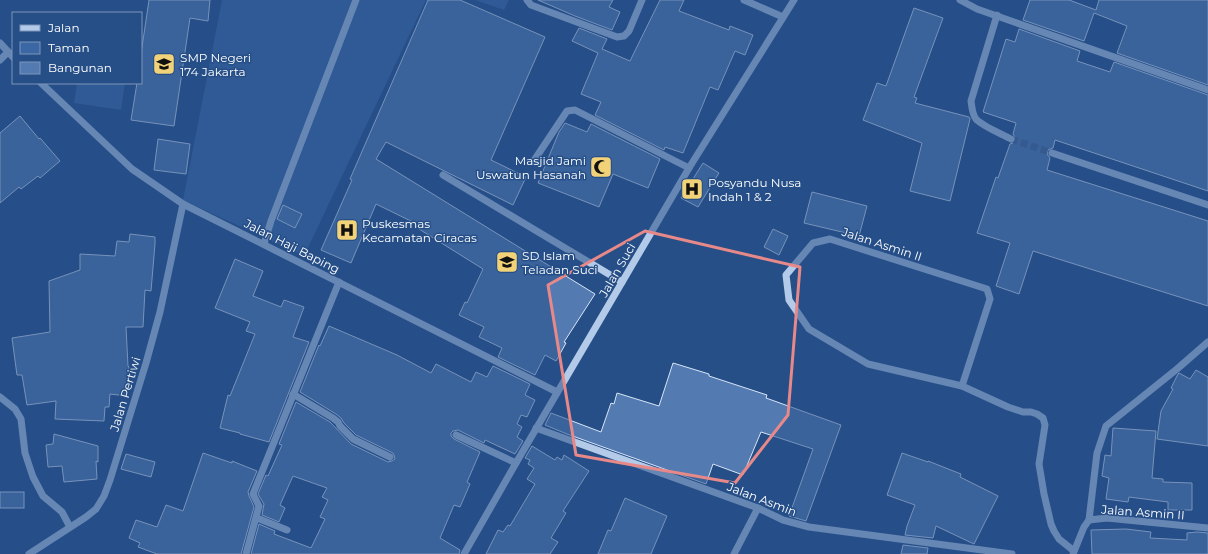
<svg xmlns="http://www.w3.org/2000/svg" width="1208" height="554" viewBox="0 0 1208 554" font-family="Montserrat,sans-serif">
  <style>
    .green { fill: #3b68a5 }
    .building { fill: #537bb2; stroke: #d7e5f7 }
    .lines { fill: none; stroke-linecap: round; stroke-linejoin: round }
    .minor-tunnel { stroke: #47699a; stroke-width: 7; stroke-dasharray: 7 3.5; stroke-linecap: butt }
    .minor { stroke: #b3cae9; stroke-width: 7 }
    .marked { fill: none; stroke: #e88989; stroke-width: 3; stroke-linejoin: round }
    .labels { text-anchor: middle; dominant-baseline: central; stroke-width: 3; stroke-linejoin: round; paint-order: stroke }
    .poi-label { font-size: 12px; fill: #fff; stroke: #264f88; text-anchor: start }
    .street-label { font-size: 12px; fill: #fff; stroke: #264f88 }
  </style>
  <rect width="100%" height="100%" fill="#264f88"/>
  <g class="green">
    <polygon points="222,0 426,0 304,256 183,200"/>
    <polygon points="475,0 509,0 504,10"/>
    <polygon points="77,83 125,83 121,110 74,103"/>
  </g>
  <g class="building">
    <polygon points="149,0 210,0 208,21 190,18 174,126 131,120 137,83 141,83 141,54"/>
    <polygon points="428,0 460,0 545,37 491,160 526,177 513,205 386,142 376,159 595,294 564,342 566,343 556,361 545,355 535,375 498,357 502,348 479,337 484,327 459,315 465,302 467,303 483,269 419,229 421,226 376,204 351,263 321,250 352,180 350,179"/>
    <polygon points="538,0 613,0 609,7 620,12 612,30 575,16"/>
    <polygon points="660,0 684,0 679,11 729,30 730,26 753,35 745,55 735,51 718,90 710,87 683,153 665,147 664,150 595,115 601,102 581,94 598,53 572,41 579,28 607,39 602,49 630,61"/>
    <polygon points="1030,0 1069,0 1096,10 1099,0 1208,0 1208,85 1117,53 1127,26 1094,13 1084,41 1023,20"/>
    <polygon points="914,8 943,18 914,97 917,98 915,103 969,117 970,119 950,201 910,191 922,143 863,120 877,83 886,86"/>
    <polygon points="1019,29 1080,51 1077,61 1110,72 1114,62 1208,95 1208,191 1055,140 1053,148 1048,150 1047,154 1050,158 1047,170 1208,221 1208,306 1033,251 1019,294 996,286 1010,243 977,233 996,177 998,178 1010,144 1013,143 1016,141 1015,137 1013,134 1016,123 983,112 1006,39 1015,42"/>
    <polygon points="20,116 39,139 40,138 60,161 40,178 38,176 21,189 19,187 0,203 0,133"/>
    <polygon points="565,123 587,132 591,124 660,159 648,188 613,174 599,207 538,183 559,132"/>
    <polygon points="158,139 190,144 186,174 154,170"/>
    <polygon points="703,163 719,173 698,207 681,198"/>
    <polygon points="812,192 867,206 859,236 804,223"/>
    <polygon points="283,205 302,214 295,228 277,219"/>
    <polygon points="773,229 788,236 779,255 764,247"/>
    <polygon points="130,234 155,237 155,244 151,291 145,290 143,327 126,327 128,366 129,367 127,396 110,394 109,407 105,407 104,421 55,419 56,401 27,405 22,375 17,375 12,338 50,332 49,281 80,270 80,254 115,256 117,241 129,242"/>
    <polygon points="235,259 263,271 253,296 281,307 284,300 304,307 293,337 309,342 269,442 240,434 240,433 220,428 228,395 230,396 255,334 246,331 250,322 215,308"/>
    <polygon points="329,326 397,355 431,373 436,364 471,382 476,372 487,377 493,366 530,384 525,395 535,400 527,417 521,415 517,424 522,427 517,437 523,441 515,454 485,440 484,443 458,430 453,431 451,433 451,436 454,439 480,452 467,482 470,484 460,507 454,505 440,538 460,550 459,554 251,554 259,524 275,531 274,534 311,548 325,519 320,517 328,500 322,497 327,488 293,476 280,505 285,508 279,522 262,515 264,504 258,494 266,475 268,476 282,445 279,444 296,402 330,422 351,444 388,462 392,461 395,459 394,455 393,453 356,435 344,423 341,418 336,414 300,392 319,345 320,346"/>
    <polygon points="673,363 709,374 709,376 767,395 766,398 841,425 806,521 789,516 813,449 761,432 743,475 713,464 706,484 567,434 545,425 551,413 601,432 611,403 614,404 617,393 659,406"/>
    <polygon points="1196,370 1208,377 1208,446 1157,439 1161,411 1173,389 1171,388 1178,374 1179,373 1190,379"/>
    <polygon points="1113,428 1156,431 1152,478 1163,479 1163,482 1192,483 1192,510 1168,510 1168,502 1129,497 1128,502 1106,499 1109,478 1102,476 1105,455 1111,456"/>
    <polygon points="54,434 98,446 98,462 96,461 97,479 64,482 62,466 48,467 46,445 53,444"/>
    <polygon points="532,446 555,460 557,457 562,460 564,455 589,471 563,511 566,513 551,538 558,542 550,554 486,554 498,530 503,532 508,525 510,526 535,484 527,479 534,468 528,464 530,460 525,458"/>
    <polygon points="203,453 232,463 232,461 257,471 248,492 249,496 254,507 241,554 157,554 138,547 140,543 129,538 136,520 157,527 166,505 183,511"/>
    <polygon points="902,453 928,462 928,461 961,474 960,477 998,496 974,544 936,526 933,538 905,535 907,526 915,505 887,495"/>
    <polygon points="126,454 155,462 151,477 121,469"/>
    <rect x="0" y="492" width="24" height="16"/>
    <polygon points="625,498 667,516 651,554 598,554 608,530 611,531"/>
    <polygon points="1126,529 1151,532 1150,538 1187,540 1187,533 1197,532 1208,533 1208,554 1092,554 1091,530"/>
    <polygon points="903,545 928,548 927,554 901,554"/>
  </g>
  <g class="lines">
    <polyline class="minor-tunnel" points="1011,139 1052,153"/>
    <g class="minor">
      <polyline points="527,0 531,5 617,37 624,36 629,31 642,0"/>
      <polyline points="744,0 783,17"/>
      <polyline points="960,0 977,9 1208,90"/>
      <path d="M997,15L971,101C972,107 972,114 976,119C982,126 1002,134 1011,139"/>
      <polyline points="0,43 13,57"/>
      <polyline points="0,60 8,52"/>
      <polyline points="41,83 132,169 183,204 557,392"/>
      <polyline points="1052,153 1208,205"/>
      <polyline points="533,162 567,111 575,110 689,168"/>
      <polyline points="443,175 622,282"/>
      <polyline points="264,244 271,221 356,0"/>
      <polyline points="962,386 990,299 987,289 830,239 813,243 786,275 789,300 809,329 868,364 962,386 1008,407 1023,412 1031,412 1037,414 1043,418 1045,425 1039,464 1044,494 1051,524 1054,531 1059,539 1074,551"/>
      <polyline points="293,394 333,418 338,422 340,426 353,439 390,457"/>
      <polyline points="0,397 15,409 21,419 25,453 33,477 43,496 62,512 70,527"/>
      <polyline points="536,428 758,508 783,520 809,527 1012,554"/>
      <polyline points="456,435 516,463"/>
      <polyline points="257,518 287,530"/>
      <polyline points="1089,520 1097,453 1106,426 1177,369 1208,342"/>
      <polyline points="29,554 86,517 96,509 104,496 110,480 146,363 160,312 183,204"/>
      <polyline points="246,554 259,506 253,494 339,282"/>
      <polyline points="464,554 516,463 689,168 794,0"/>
      <polyline points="734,554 758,508"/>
      <polyline points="1073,554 1084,527 1089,520 1107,518 1208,528"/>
    </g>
  </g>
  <path d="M0 0H1208V554H0ZM645,231L800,267L788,415L735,483L576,455L548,285Z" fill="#264f88" fill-opacity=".55" fill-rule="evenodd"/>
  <path class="marked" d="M645,231L800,267L788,415L735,483L576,455L548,285Z"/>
  <defs>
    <g id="school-square" transform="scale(1.15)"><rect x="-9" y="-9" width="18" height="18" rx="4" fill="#f2d278" stroke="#264f88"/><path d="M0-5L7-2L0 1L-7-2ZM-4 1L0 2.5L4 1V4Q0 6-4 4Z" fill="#111"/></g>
    <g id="mosque-square" transform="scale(1.15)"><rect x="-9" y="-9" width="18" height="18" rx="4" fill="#f2d278" stroke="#264f88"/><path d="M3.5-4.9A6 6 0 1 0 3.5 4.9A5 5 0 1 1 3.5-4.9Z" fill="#111"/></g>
    <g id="hospital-square" transform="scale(1.15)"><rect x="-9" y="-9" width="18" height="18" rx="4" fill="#f2d278" stroke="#264f88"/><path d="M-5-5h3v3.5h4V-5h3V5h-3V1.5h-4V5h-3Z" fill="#111"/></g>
  </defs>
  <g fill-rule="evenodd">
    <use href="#school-square" x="164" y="64"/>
    <use href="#mosque-square" x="601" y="167"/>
    <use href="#hospital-square" x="692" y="189"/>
    <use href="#hospital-square" x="347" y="230"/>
    <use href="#school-square" x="507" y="262"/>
  </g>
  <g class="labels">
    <g class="poi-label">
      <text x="180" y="57">SMP Negeri<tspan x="180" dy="14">174 Jakarta</tspan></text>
      <text x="586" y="160" text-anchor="end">Masjid Jami<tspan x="586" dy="14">Uswatun Hasanah</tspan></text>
      <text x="708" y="182">Posyandu Nusa<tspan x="708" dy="14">Indah 1 &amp; 2</tspan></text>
      <text x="362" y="223">Puskesmas<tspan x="362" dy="14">Kecamatan Ciracas</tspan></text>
      <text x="522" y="255">SD Islam<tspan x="522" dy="14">Teladan Suci</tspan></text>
    </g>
    <g class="street-label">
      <text transform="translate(882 244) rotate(18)">Jalan Asmin II</text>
      <text transform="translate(292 246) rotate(27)">Jalan Haji Baping</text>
      <text transform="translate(617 270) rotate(-60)">Jalan Suci</text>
      <text transform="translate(125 394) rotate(-73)">Jalan Pertiwi</text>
      <text transform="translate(762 499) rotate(21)">Jalan Asmin</text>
      <text transform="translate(1143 512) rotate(4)">Jalan Asmin II</text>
    </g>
  </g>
  <rect x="12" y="12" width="130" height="72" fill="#264f88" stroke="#7d95b8"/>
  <rect x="20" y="25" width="20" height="6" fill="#b3cae9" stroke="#7d95b8"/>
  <text x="48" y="32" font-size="12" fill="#ffffff">Jalan</text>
  <rect x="20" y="42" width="20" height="12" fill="#3b68a5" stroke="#7d95b8"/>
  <text x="48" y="52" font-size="12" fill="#ffffff">Taman</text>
  <rect x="20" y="62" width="20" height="12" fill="#537bb2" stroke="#7d95b8"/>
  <text x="48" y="72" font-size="12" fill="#ffffff">Bangunan</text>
</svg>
